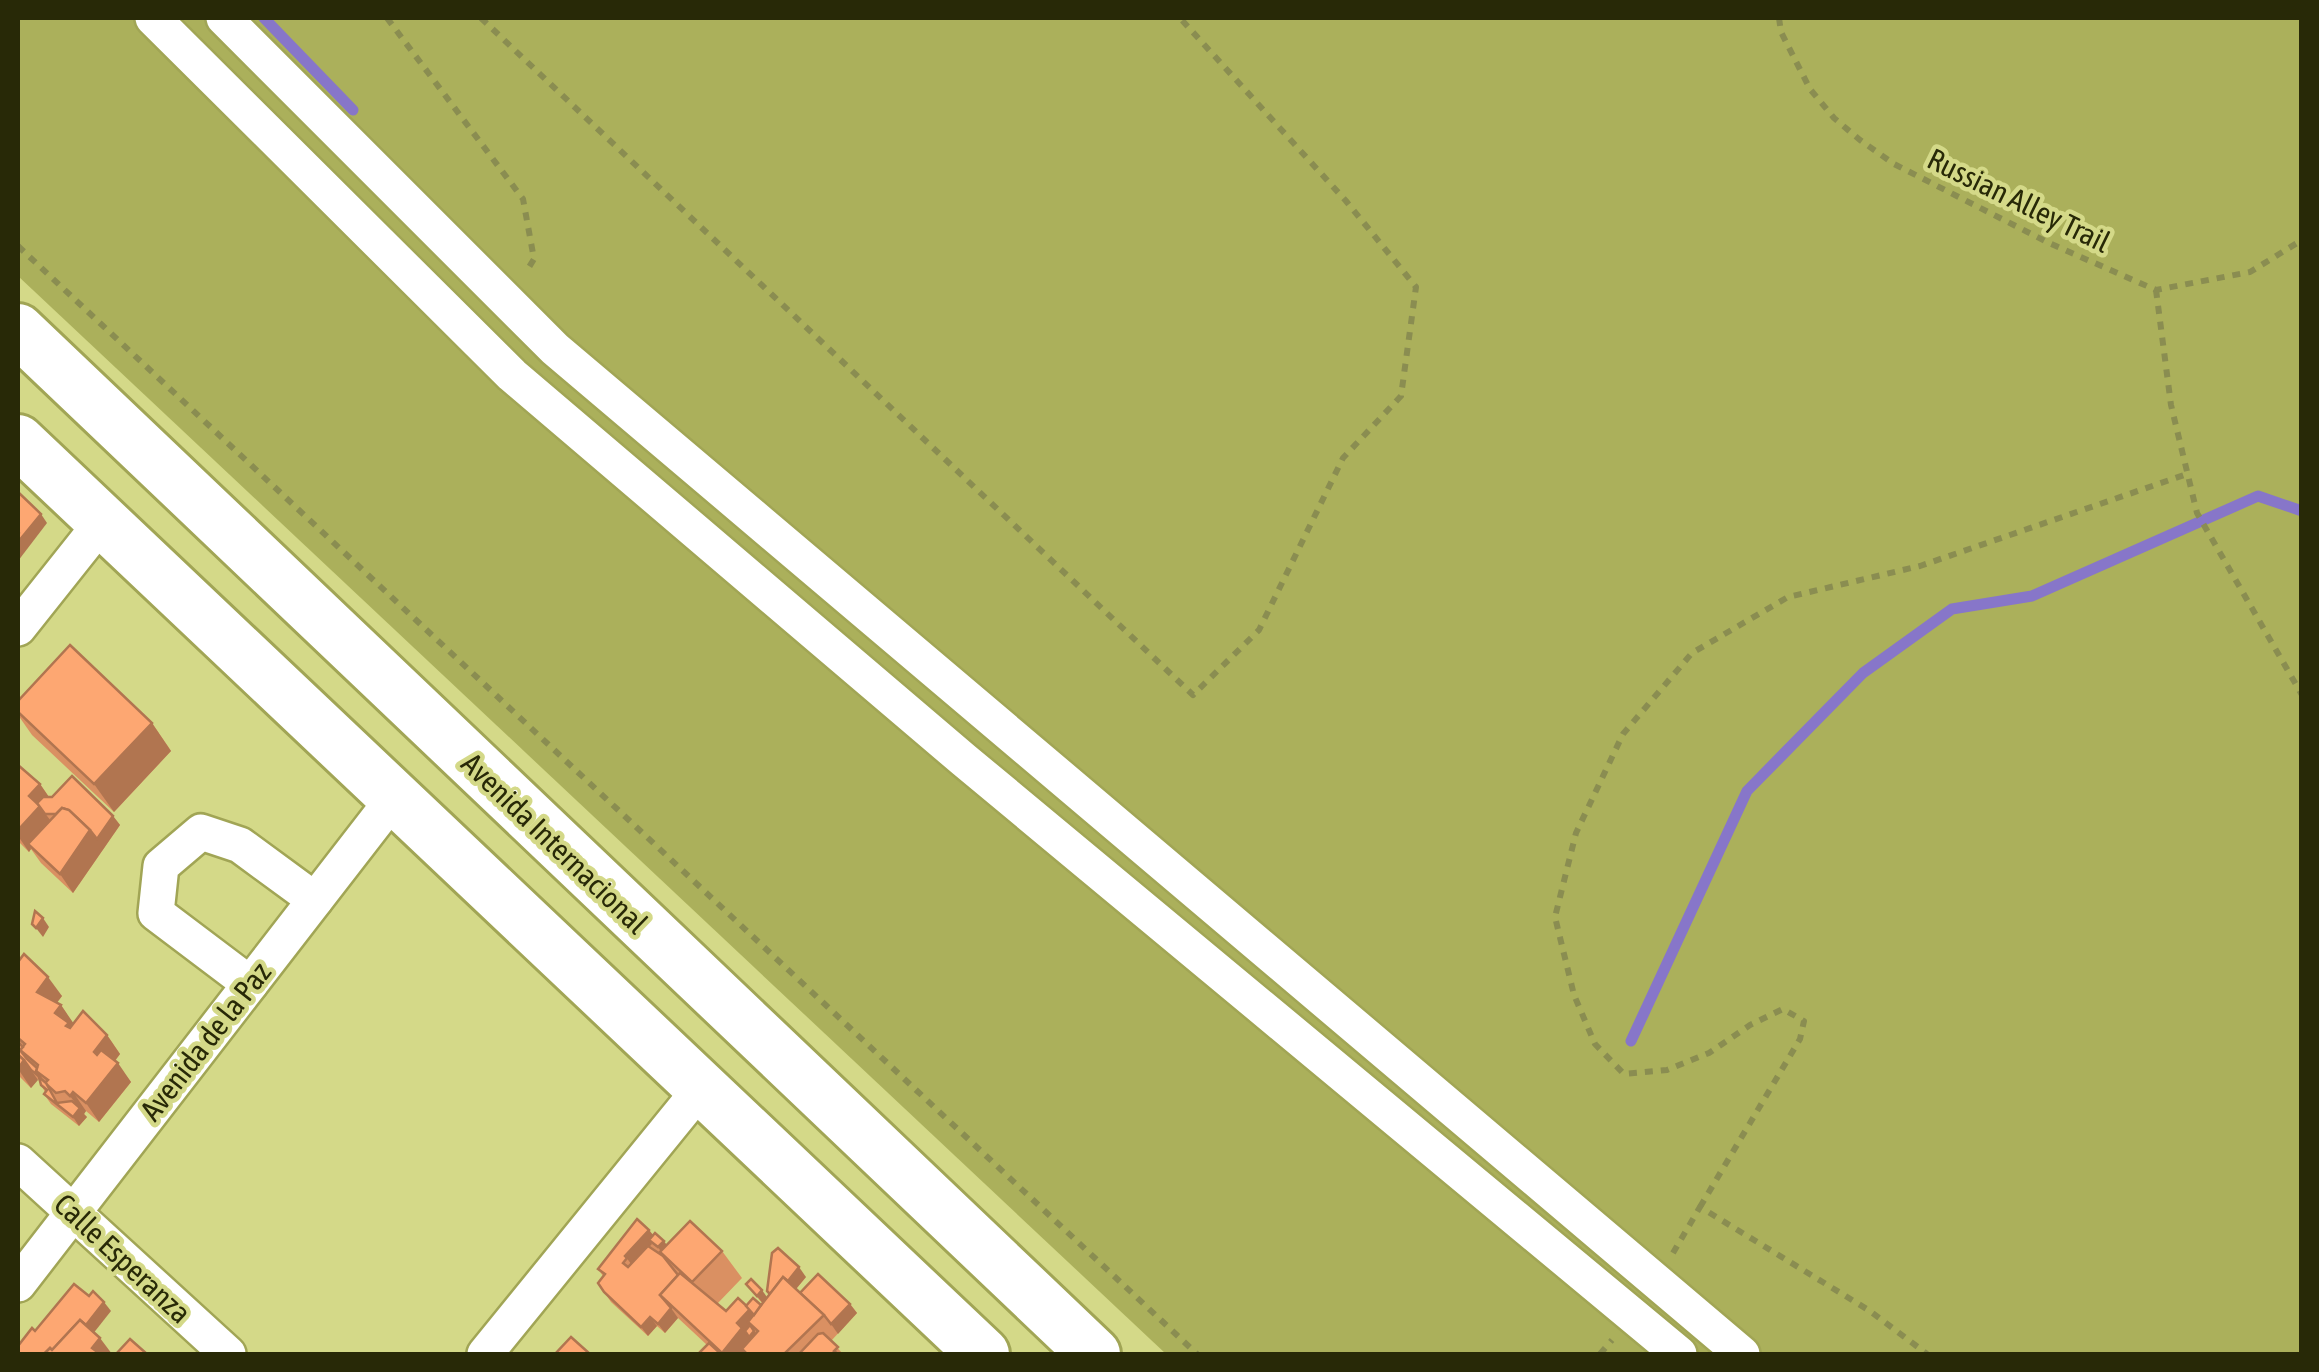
<svg xmlns="http://www.w3.org/2000/svg" width="2319" height="1372" viewBox="0 0 2319 1372" font-family="'Asap Condensed',sans-serif">
  <style>
    .green { fill: #abb05b }
    .lines { fill: none; stroke-linecap: round; stroke-linejoin: round }
    .stream { stroke: #8776c9; stroke-width: 11 }
    .minor-casing { stroke: #a1a555; stroke-width: 40 }
    .highway-casing { stroke: #a1a555; stroke-width: 58 }
    .path { stroke: #8a8d51; stroke-width: 6; stroke-dasharray: 8 8; stroke-linecap: butt }
    .minor { stroke: #fff; stroke-width: 35 }
    .highway { stroke: #fff; stroke-width: 52 }
    .wall { fill: #da9062 }
    .shaded-wall { fill: #b17550 }
    .building { fill: #fda772; stroke: #b17550; stroke-width: 2.5 }
    .labels { text-anchor: middle; dominant-baseline: central; stroke-width: 9; stroke-linejoin: round; paint-order: stroke }
    .street-label { font-size: 30px; fill: #282907; stroke: #d4d988 }
  </style>
  <rect width="100%" height="100%" fill="#d4d988"/>
  <polygon class="green" points="18,18 2301,18 2301,1354 1166,1354 18,276"/>
  <g class="lines">
    <g class="stream">
      <polyline points="264,18 353,110"/>
      <polyline points="1631,1041 1747,791 1863,673 1952,609 2032,596 2258,496 2302,511"/>
    </g>
    <g class="minor-casing">
      <g id="minor">
        <polyline points="153,18 512,375 964,760 1679,1354"/>
        <polyline points="224,18 555,349 1742,1354"/>
        <polyline points="18,628 103,521"/>
        <polyline points="250,984 156,913 161,866 201,832 240,845 315,900"/>
        <polyline points="18,1162 228,1354"/>
        <polyline points="18,1284 394,798"/>
        <polyline points="485,1354 702,1087"/>
      </g>
    </g>
    <g class="highway-casing">
      <g id="highway">
        <polyline points="18,330 1094,1354"/>
        <polyline points="18,441 983,1354"/>
      </g>
    </g>
    <g class="path">
      <polyline points="387,18 523,199 534,259 526,272"/>
      <polyline points="481,18 1193,695 1259,630 1343,458 1401,396 1416,287 1346,201 1180,18"/>
      <polyline points="1779,18 1781,32 1810,89 1834,118 1860,140 1894,164 2049,243 2156,290 2250,272 2302,240"/>
      <polyline points="18,246 1197,1354"/>
      <polyline points="2156,290 2171,405 2197,513 2302,695"/>
      <polyline points="1700,1207 1800,1039 1804,1021 1783,1009 1750,1025 1709,1053 1667,1070 1624,1074 1595,1044 1574,995 1555,917 1576,833 1623,734 1692,653 1788,597 1920,566 2187,474"/>
      <polyline points="1673,1253 1700,1207 1870,1311 1927,1354"/>
      <polyline points="1600,1354 1612,1340"/>
    </g>
    <use href="#minor" class="minor"/>
    <use href="#highway" class="highway"/>
  </g>
  <g class="wall">
    <polygon points="18,701 152,723 171,751 114,812 32,735 18,715"/>
    <polygon points="18,765 40,784 49,797 113,816 120,825 73,893 41,863 31,849 29,852 18,841"/>
    <polygon points="18,962 62,996 56,1003 61,1005 73,1024 107,1035 120,1054 115,1061 131,1082 99,1122 86,1111 84,1114 87,1117 79,1126 51,1104 44,1094 45,1092 39,1081 38,1079 31,1088 18,1075"/>
    <polygon points="649,1230 653,1235 667,1245 722,1251 742,1278 717,1304 726,1311 746,1306 761,1305 762,1303 746,1284 767,1297 806,1277 796,1289 800,1293 850,1304 857,1313 831,1341 843,1354 698,1354 707,1345 678,1318 665,1333 657,1326 648,1336 611,1302 598,1283 603,1276 598,1269"/>
  </g>
  <g class="shaded-wall">
    <polygon points="41,514 47,523 18,561 18,530"/>
    <polygon points="152,723 171,751 114,812 94,784"/>
    <polygon points="40,784 53,803 44,812 54,825 28,844 31,849 29,852 18,836 18,830 29,796"/>
    <polygon points="113,816 120,825 73,893 60,874 90,830"/>
    <polygon points="43,918 49,927 43,937 36,928"/>
    <polygon points="48,977 62,996 51,1011 37,992"/>
    <polygon points="61,1005 74,1024 82,1042 55,1013"/>
    <polygon points="107,1035 120,1054 107,1071 94,1052"/>
    <polygon points="24,1060 38,1080 31,1088 18,1069"/>
    <polygon points="118,1063 131,1082 99,1122 86,1103"/>
    <polygon points="73,1092 86,1111 84,1114 87,1117 79,1126 73,1117 79,1108 70,1096"/>
    <polygon points="649,1230 656,1239 649,1240 652,1244 632,1265 625,1256"/>
    <polygon points="664,1241 677,1260 663,1255 658,1247"/>
    <polygon points="799,1267 806,1277 781,1307 775,1298"/>
    <polygon points="762,1290 769,1300 764,1305 757,1296"/>
    <polygon points="104,1302 111,1311 77,1354 63,1354"/>
    <polygon points="850,1304 857,1313 838,1334 831,1324"/>
    <polygon points="671,1308 678,1318 665,1333 658,1324"/>
    <polygon points="750,1309 760,1324 758,1331 748,1322 761,1341 742,1349 745,1354 723,1354 722,1353 737,1323"/>
    <polygon points="650,1317 657,1326 648,1336 641,1327"/>
    <polygon points="100,1338 112,1354 97,1354 92,1348"/>
  </g>
  <g class="building">
    <polygon points="18,492 41,514 18,542 18,535 19,533 18,530"/>
    <polygon points="70,645 152,723 94,784 18,712 18,701"/>
    <polygon points="18,765 40,784 29,796 40,806 18,830"/>
    <polygon points="72,776 113,816 97,839 90,830 69,810 62,808 56,814 45,814 37,803 43,797 52,797"/>
    <polygon points="62,808 69,810 90,830 60,874 28,844"/>
    <polygon points="35,911 43,918 36,928 32,924"/>
    <polygon points="24,954 48,977 37,992 61,1005 55,1013 69,1023 66,1026 70,1028 83,1011 107,1035 94,1052 97,1055 101,1050 118,1063 86,1103 73,1092 70,1096 65,1091 56,1093 45,1083 48,1080 36,1071 38,1065 20,1050 25,1044 18,1038 18,962"/>
    <polygon points="18,1042 23,1047 20,1050 27,1059 37,1068 36,1071 41,1078 31,1070 24,1060 18,1055"/>
    <polygon points="18,1055 24,1060 18,1069"/>
    <polygon points="39,1077 46,1083 57,1103 72,1101 80,1108 73,1117 44,1094 47,1090 41,1085"/>
    <polygon points="637,1219 649,1230 625,1256 627,1258 623,1263 628,1267 648,1246 663,1256 678,1275 660,1295 671,1308 658,1324 650,1317 641,1327 604,1292 598,1283 605,1274 598,1269"/>
    <polygon points="690,1221 722,1251 692,1282 660,1252"/>
    <polygon points="655,1233 664,1241 658,1247 649,1240"/>
    <polygon points="778,1248 799,1267 788,1281 783,1277 770,1294 767,1291 772,1253"/>
    <polygon points="680,1273 726,1311 738,1298 750,1309 737,1323 742,1328 722,1353 660,1295"/>
    <polygon points="818,1274 850,1304 831,1324 824,1315 800,1293"/>
    <polygon points="783,1277 824,1315 786,1352 789,1354 747,1354 742,1349 758,1331 748,1322"/>
    <polygon points="751,1279 762,1290 757,1296 746,1284"/>
    <polygon points="74,1284 89,1296 93,1291 104,1302 86,1325 80,1320 52,1350 50,1348 44,1354 18,1354 18,1346 32,1328 35,1331"/>
    <polygon points="753,1298 761,1305 754,1315 746,1306"/>
    <polygon points="80,1320 100,1338 92,1348 100,1354 44,1354 50,1348 52,1350"/>
    <polygon points="750,1325 754,1331 749,1337 745,1331"/>
    <polygon points="823,1333 838,1347 834,1351 838,1354 799,1354 818,1334"/>
    <polygon points="571,1337 590,1354 555,1354"/>
    <polygon points="130,1339 147,1354 116,1354"/>
    <polygon points="709,1343 721,1354 698,1354"/>
  </g>
  <g class="labels">
    <g class="street-label">
      <text transform="translate(2019 200) rotate(26)">Russian Alley Trail</text>
      <text transform="translate(555 843) rotate(44)">Avenida Internacional</text>
      <text transform="translate(205 1041) rotate(-52)">Avenida de la Paz</text>
      <text transform="translate(123 1258) rotate(43)">Calle Esperanza</text>
    </g>
  </g>
  <rect width="2319" height="1372" fill="none" stroke="#282907" stroke-width="40"/>
</svg>
